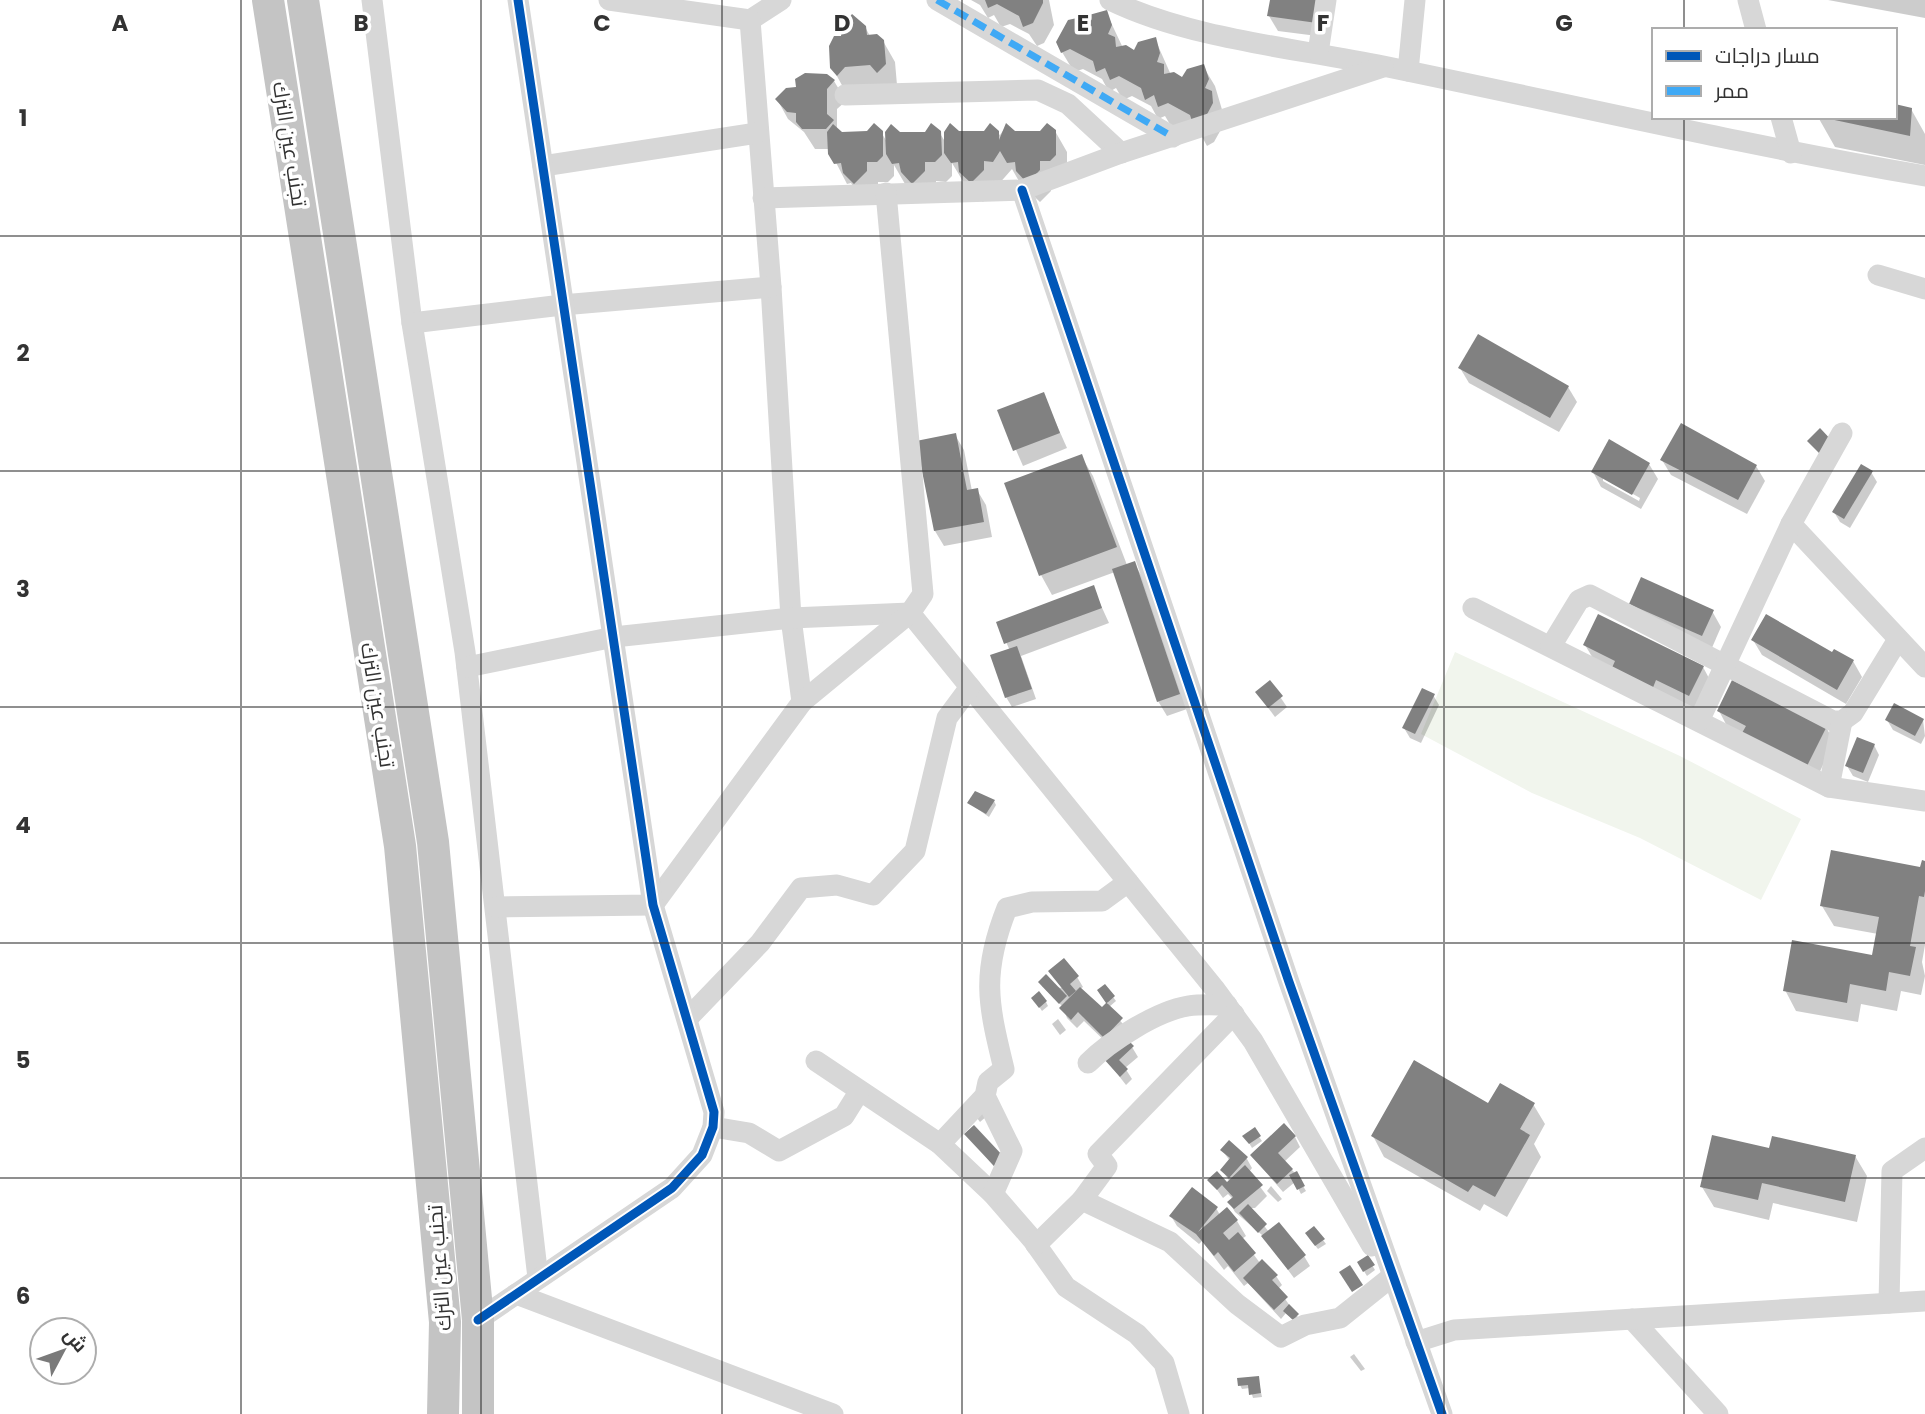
<svg xmlns="http://www.w3.org/2000/svg" width="1925" height="1414" viewBox="0 0 1925 1414" font-family="Poppins,Cairo,sans-serif">
  <style>
    .green { fill: #f1f5ed }
    .shadow { fill: #0003; fill-rule: evenodd }
    .building { fill: #818181 }
    .lines { fill: none; stroke-linecap: round; stroke-linejoin: round }
    .minor { stroke: #d7d7d7; stroke-width: 21 }
    .highway { stroke: #c4c4c4; stroke-width: 32 }
    .quiet { stroke: #3fa9f5; stroke-width: 7; stroke-dasharray: 14 7; stroke-linecap: butt }
    .cycleway-casing { stroke: #fff; stroke-width: 13 }
    .cycleway { stroke: #0057b8; stroke-width: 9 }
    .grid { fill: none; stroke: #333; stroke-width: 2; stroke-opacity: 0.55 }
    .labels { text-anchor: middle; dominant-baseline: central; stroke-width: 7; stroke-linejoin: round; paint-order: stroke }
    .street-label { font-size: 21px; fill: #333; stroke: #fff }
    .grid-label { font-size: 23px; text-anchor: middle; font-weight: bold; fill: #333; stroke: #fff; stroke-width: 7; stroke-linejoin: round; paint-order: stroke }
  </style>
  <rect width="100%" height="100%" fill="#fff"/>
  <polygon class="green" points="1455,652 1680,756 1801,819 1761,900 1640,838 1532,793 1421,734"/>
  <g class="shadow">
    <polygon points="971,0 1049,0 1054,25 1044,43 1037,46 1029,34 1010,24 1001,27 994,15 988,18 980,5"/>
    <polygon points="1271,0 1322,0 1325,37 1278,31 1269,16"/>
    <polygon points="1828,0 1925,0 1925,18"/>
    <polygon points="1106,12 1123,48 1134,52 1155,39 1171,75 1183,79 1203,66 1215,86 1223,113 1224,124 1214,142 1207,146 1200,133 1171,126 1165,116 1158,119 1151,106 1132,96 1123,100 1116,88 1109,92 1102,79 1083,69 1074,72 1062,52 1085,25"/>
    <polygon points="865,27 870,36 883,41 895,62 897,85 844,89 832,67 843,38"/>
    <polygon points="834,81 846,101 837,109 837,129 842,134 881,132 887,142 899,134 939,132 946,143 958,133 985,133 990,126 1000,135 1006,126 1014,133 1055,131 1067,152 1067,175 1051,181 1051,191 1040,202 1020,183 1012,169 983,202 964,183 952,163 952,176 946,182 936,181 936,191 905,184 894,165 894,176 888,182 878,182 878,192 857,193 851,183 847,184 829,149 815,149 804,132 788,119 777,99"/>
    <polygon points="1911,109 1925,134 1925,165 1835,147 1818,117 1895,117"/>
    <polygon points="1460,368 1568,387 1577,402 1559,432 1469,383"/>
    <polygon points="1043,394 1067,448 1023,466 999,411"/>
    <polygon points="955,435 964,450 972,491 977,490 986,505 992,537 944,546 935,531 918,442"/>
    <polygon points="1081,456 1093,476 1127,565 1134,563 1143,578 1187,709 1167,716 1158,701 1115,572 1052,595 1041,575"/>
    <polygon points="1662,460 1756,466 1765,481 1747,514 1671,475"/>
    <path d="M1649,464L1658,479L1641,509L1601,487L1593,472ZM1603,477L1640,498L1639,501L1603,481Z"/>
    <polygon points="1871,472 1877,482 1850,528 1840,522 1834,512"/>
    <polygon points="1093,588 1109,623 1021,656 1036,699 1012,707 1006,697 1010,651 998,623"/>
    <polygon points="1631,604 1712,611 1721,627 1711,650 1640,619"/>
    <polygon points="1753,640 1833,654 1853,661 1862,677 1846,704 1762,655"/>
    <polygon points="1585,645 1703,667 1711,682 1698,710 1594,660"/>
    <polygon points="1270,682 1287,707 1275,717 1257,693"/>
    <polygon points="1433,695 1439,705 1421,743 1410,738 1404,728"/>
    <polygon points="1719,711 1826,727 1834,742 1813,786 1727,726"/>
    <polygon points="1887,720 1923,720 1925,736 1921,744 1893,730"/>
    <polygon points="1874,745 1879,755 1868,782 1853,776 1847,766"/>
    <polygon points="994,801 996,805 989,817 969,803"/>
    <polygon points="1925,863 1925,945 1922,962 1925,976 1921,995 1901,991 1897,1011 1861,1004 1858,1022 1796,1011 1785,990 1873,957 1878,934 1834,926 1822,906 1922,869"/>
    <polygon points="1064,960 1077,977 1083,987 1080,989 1102,1010 1108,1003 1102,995 1105,986 1116,1001 1109,1007 1127,1029 1110,1046 1084,1021 1077,1028 1067,1018 1063,1007 1042,986 1062,988 1050,971"/>
    <polygon points="1036,1002 1046,1002 1048,1006 1042,1011"/>
    <polygon points="1058,1019 1066,1030 1060,1035 1052,1024"/>
    <polygon points="1132,1047 1138,1057 1125,1068 1132,1079 1126,1085 1105,1058"/>
    <polygon points="1533,1104 1545,1124 1534,1144 1541,1157 1507,1217 1484,1204 1480,1211 1384,1157 1373,1136"/>
    <polygon points="994,1110 980,1122 974,1114"/>
    <polygon points="1254,1130 1262,1141 1252,1148 1245,1136"/>
    <polygon points="967,1134 1008,1168 1001,1175"/>
    <polygon points="1295,1137 1300,1147 1284,1162 1296,1174 1306,1191 1301,1194 1295,1182 1283,1192 1252,1156"/>
    <polygon points="1229,1142 1247,1159 1252,1168 1249,1172 1267,1196 1255,1208 1250,1208 1269,1232 1304,1256 1310,1266 1294,1278 1262,1235 1235,1212 1229,1202 1233,1199 1228,1194 1223,1198 1210,1180 1227,1184 1230,1182 1222,1170 1230,1161 1222,1150"/>
    <polygon points="1770,1150 1855,1156 1867,1176 1857,1222 1773,1203 1769,1220 1714,1207 1702,1187"/>
    <polygon points="1271,1186 1282,1199 1278,1202 1267,1191"/>
    <polygon points="1216,1208 1220,1215 1237,1221 1246,1236 1242,1239 1260,1263 1276,1276 1282,1285 1278,1289 1300,1320 1296,1323 1286,1313 1281,1319 1248,1283 1244,1286 1228,1266 1224,1270 1202,1241 1199,1244 1177,1226 1171,1216"/>
    <polygon points="1309,1238 1323,1240 1326,1244 1318,1249"/>
    <polygon points="1368,1258 1375,1270 1367,1276 1359,1263"/>
    <polygon points="1354,1354 1365,1369 1361,1371 1350,1357"/>
    <polygon points="1258,1378 1262,1397 1253,1398 1250,1388 1242,1389 1240,1385"/>
  </g>
  <g class="building">
    <polygon points="985,0 1043,0 1043,3 1033,23 1023,27 1019,16 997,4 988,8"/>
    <polygon points="1270,0 1320,0 1317,23 1267,16"/>
    <polygon points="1107,10 1112,25 1108,34 1115,37 1116,47 1126,45 1134,50 1138,42 1156,37 1160,53 1157,62 1164,64 1164,74 1174,72 1182,77 1187,69 1204,64 1209,79 1205,88 1212,91 1213,103 1203,122 1194,127 1190,115 1168,103 1158,107 1154,95 1145,100 1141,88 1119,76 1110,80 1105,68 1096,72 1093,61 1070,49 1061,53 1056,42 1068,20 1077,18 1085,23 1089,15"/>
    <polygon points="852,14 866,26 867,35 877,34 884,40 886,64 877,73 870,65 845,67 837,76 830,68 829,46 834,36 841,36 842,27"/>
    <polygon points="805,73 827,74 835,80 827,89 827,114 834,120 826,129 802,129 796,122 796,113 787,112 775,99 786,88 796,87 795,79"/>
    <polygon points="1895,104 1912,108 1910,136 1825,118 1895,117"/>
    <polygon points="874,123 883,131 883,156 877,162 867,162 867,171 854,184 843,173 841,163 834,164 828,154 827,132 833,124 842,132 867,131"/>
    <polygon points="931,123 941,131 942,155 935,162 925,162 925,171 912,184 901,172 899,163 892,164 886,154 885,132 891,124 900,132 925,132"/>
    <polygon points="950,123 959,131 984,131 990,123 999,131 999,140 1006,123 1015,131 1040,131 1047,123 1056,130 1056,155 1050,161 1040,161 1040,170 1027,183 1016,171 1015,162 1007,163 1000,151 993,162 984,161 984,170 971,183 959,172 958,162 951,163 944,153 944,132"/>
    <polygon points="1478,334 1569,386 1550,418 1458,368"/>
    <polygon points="1044,392 1060,433 1013,451 997,410"/>
    <polygon points="1681,423 1757,465 1738,500 1660,460"/>
    <polygon points="1820,428 1834,443 1821,455 1807,441"/>
    <polygon points="956,433 967,490 978,488 984,522 934,531 916,441"/>
    <polygon points="1609,439 1650,463 1632,495 1591,472"/>
    <polygon points="1082,454 1117,547 1039,576 1004,483"/>
    <polygon points="1861,464 1873,471 1844,519 1832,512"/>
    <polygon points="1135,561 1180,694 1157,702 1112,569"/>
    <polygon points="1641,577 1714,610 1702,636 1629,604"/>
    <polygon points="1094,585 1102,608 1004,644 996,622"/>
    <polygon points="1598,614 1704,666 1689,696 1656,680 1652,690 1611,670 1615,661 1583,645"/>
    <polygon points="1766,614 1832,652 1834,649 1854,660 1837,690 1751,640"/>
    <polygon points="1017,646 1032,689 1005,698 990,655"/>
    <polygon points="1270,680 1283,696 1268,708 1255,692"/>
    <polygon points="1732,680 1827,726 1804,772 1742,733 1746,726 1717,711"/>
    <polygon points="1422,688 1435,694 1415,734 1402,728"/>
    <polygon points="1894,703 1924,719 1915,736 1885,720"/>
    <polygon points="1857,737 1875,744 1863,773 1845,766"/>
    <polygon points="975,791 995,800 986,814 967,803"/>
    <polygon points="1831,850 1920,867 1922,860 1925,861 1925,891 1924,897 1919,896 1910,946 1916,947 1910,976 1889,972 1886,991 1850,984 1847,1003 1783,991 1792,940 1872,955 1879,917 1820,906"/>
    <polygon points="1064,958 1079,976 1070,984 1076,991 1069,997 1048,971"/>
    <polygon points="1046,974 1067,996 1059,1004 1038,982"/>
    <polygon points="1105,984 1115,996 1107,1003 1123,1018 1104,1038 1078,1012 1071,1020 1059,1008 1080,987 1102,1007 1106,1003 1097,990"/>
    <polygon points="1039,991 1047,1001 1039,1008 1031,998"/>
    <polygon points="1125,1037 1134,1046 1119,1060 1128,1069 1120,1077 1103,1058"/>
    <polygon points="1414,1060 1488,1103 1500,1083 1535,1103 1520,1129 1530,1135 1495,1197 1473,1185 1468,1192 1371,1136"/>
    <polygon points="1284,1123 1296,1136 1278,1153 1293,1169 1277,1184 1250,1155"/>
    <polygon points="974,1125 1004,1157 994,1166 964,1134"/>
    <polygon points="1255,1127 1261,1136 1249,1144 1242,1136"/>
    <polygon points="1712,1135 1769,1148 1772,1136 1856,1155 1845,1202 1762,1183 1758,1200 1700,1187"/>
    <polygon points="1229,1140 1248,1157 1229,1178 1220,1170 1230,1158 1220,1150"/>
    <polygon points="1245,1165 1263,1185 1234,1209 1227,1202 1233,1197 1222,1185 1217,1190 1207,1180 1217,1171 1227,1182"/>
    <polygon points="1297,1171 1305,1186 1297,1190 1289,1175"/>
    <polygon points="1192,1187 1218,1207 1198,1232 1227,1207 1238,1220 1223,1233 1229,1240 1238,1232 1256,1253 1234,1272 1218,1252 1214,1256 1196,1234 1169,1216"/>
    <polygon points="1248,1204 1267,1224 1258,1233 1239,1213"/>
    <polygon points="1279,1222 1306,1255 1288,1270 1261,1236"/>
    <polygon points="1314,1226 1325,1239 1315,1246 1305,1233"/>
    <polygon points="1368,1255 1375,1265 1363,1272 1357,1262"/>
    <polygon points="1262,1259 1278,1275 1272,1280 1288,1297 1274,1310 1243,1278"/>
    <polygon points="1350,1265 1363,1285 1352,1292 1339,1272"/>
    <polygon points="1289,1304 1299,1314 1293,1320 1283,1311"/>
    <polygon points="1259,1376 1261,1393 1249,1395 1248,1385 1238,1386 1237,1378"/>
  </g>
  <g class="lines">
    <g class="minor">
      <polyline points="372,0 412,323 465,652 538,1278"/>
      <polyline points="609,0 750,20 781,0"/>
      <polyline points="937,0 1173,137"/>
      <path d="M1110,0C1190,39 1296,48 1383,66C1564,103 1743,145 1925,176"/>
      <polyline points="1748,0 1756,30"/>
      <polyline points="750,20 771,287 791,618 802,702"/>
      <polyline points="1318,53 1326,0"/>
      <polyline points="1408,71 1415,0"/>
      <polyline points="845,95 1038,90 1068,104 1121,153"/>
      <polyline points="1781,117 1791,153"/>
      <polyline points="543,166 757,133"/>
      <polyline points="1022,190 1289,982 1442,1414"/>
      <polyline points="763,198 1022,190 1121,153 1383,67"/>
      <polyline points="1878,275 1925,289"/>
      <polyline points="412,323 562,305 771,287"/>
      <polyline points="1791,524 1925,667"/>
      <polyline points="1473,608 1829,787 1925,801"/>
      <polyline points="910,613 1214,988 1253,1041 1372,1246"/>
      <polyline points="1551,646 1579,600 1590,595 1833,721 1842,721 1853,713 1897,641"/>
      <polyline points="467,667 614,637 791,618 910,613"/>
      <polyline points="1699,721 1791,524 1842,433"/>
      <polyline points="1829,787 1842,721"/>
      <polyline points="496,907 653,905 802,702 910,613 923,594 886,193"/>
      <polyline points="687,1019 760,943 801,888 837,885 873,895 915,851 947,718 970,687"/>
      <polyline points="816,1061 940,1144 993,1194 1032,1239 1066,1287 1137,1334 1164,1363 1179,1414"/>
      <path d="M1088,1063C1110,1041 1157,1011 1188,1006C1201,1004 1215,1005 1227,1005"/>
      <polyline points="985,1096 1012,1151 993,1194"/>
      <polyline points="713,1127 749,1133 779,1151 844,1116 859,1092"/>
      <path d="M940,1144L985,1096L988,1082L1004,1069C988,1004 981,973 1007,908L1032,902L1102,901L1128,882"/>
      <polyline points="1082,1200 1107,1166 1098,1154 1234,1014"/>
      <polyline points="1036,1245 1082,1200 1170,1242 1237,1304 1281,1337 1305,1325 1340,1318 1390,1278"/>
      <polyline points="516,1294 833,1414"/>
      <polyline points="1889,1303 1892,1171 1925,1148"/>
      <polyline points="1632,1319 1718,1414"/>
      <polyline points="478,1320 672,1188 702,1155 713,1127 714,1112 653,905 518,0"/>
      <polyline points="1416,1342 1454,1330 1925,1301"/>
    </g>
    <g class="highway">
      <polyline points="268,0 400,846 445,1322 443,1414"/>
      <polyline points="303,0 433,842 478,1320 478,1414"/>
    </g>
    <polyline class="quiet" points="937,0 1173,137"/>
    <g class="cycleway-casing">
      <g id="cycleway">
        <polyline points="1022,190 1289,982 1442,1414"/>
        <polyline points="478,1320 672,1188 702,1155 713,1127 714,1112 653,905 518,0"/>
      </g>
    </g>
    <use href="#cycleway" class="cycleway"/>
  </g>
  <path class="grid" d="M241,0V1414M481,0V1414M722,0V1414M962,0V1414M1203,0V1414M1444,0V1414M1684,0V30M1684,117V1414M0,236H1925M0,471H1925M0,707H1925M0,943H1925M0,1178H1925"/>
  <g class="labels">
    <g class="street-label">
      <text transform="translate(290 144) rotate(81)">تجنب عين الترك</text>
      <text transform="translate(378 705) rotate(81)">تجنب عين الترك</text>
      <text transform="translate(439 1268) rotate(-94)">تجنب عين الترك</text>
    </g>
  </g>
  <g class="grid-label">
    <text x="120" y="31">A</text>
    <text x="361" y="31">B</text>
    <text x="602" y="31">C</text>
    <text x="842" y="31">D</text>
    <text x="1083" y="31">E</text>
    <text x="1323" y="31">F</text>
    <text x="1564" y="31">G</text>
    <text x="23" y="126">1</text>
    <text x="23" y="361">2</text>
    <text x="23" y="597">3</text>
    <text x="23" y="833">4</text>
    <text x="23" y="1068">5</text>
    <text x="23" y="1304">6</text>
  </g>
  <rect x="1652" y="28" width="245" height="91" fill="#ffffff" stroke="#adadad" stroke-width="2"/>
  <rect x="1666" y="51" width="35" height="10" fill="#0057b8" stroke="#adadad" stroke-width="2"/>
  <text x="1715" y="63" font-size="21" fill="#333333">مسار دراجات</text>
  <rect x="1666" y="86" width="35" height="10" fill="#3fa9f5" stroke="#adadad" stroke-width="2"/>
  <text x="1715" y="98" font-size="21" fill="#333333">ممر</text>
  <g transform="translate(63 1351) rotate(49)"><circle r="33" fill="#ffffff" stroke="#adadad" stroke-width="2"/>
  <path d="M0-5L12 26L0 18L-12 26Z" fill="#7a7a7a"/>
  <text y="-10" font-size="19" font-weight="bold" text-anchor="middle" fill="#333333">ش</text>
  </g>
</svg>
